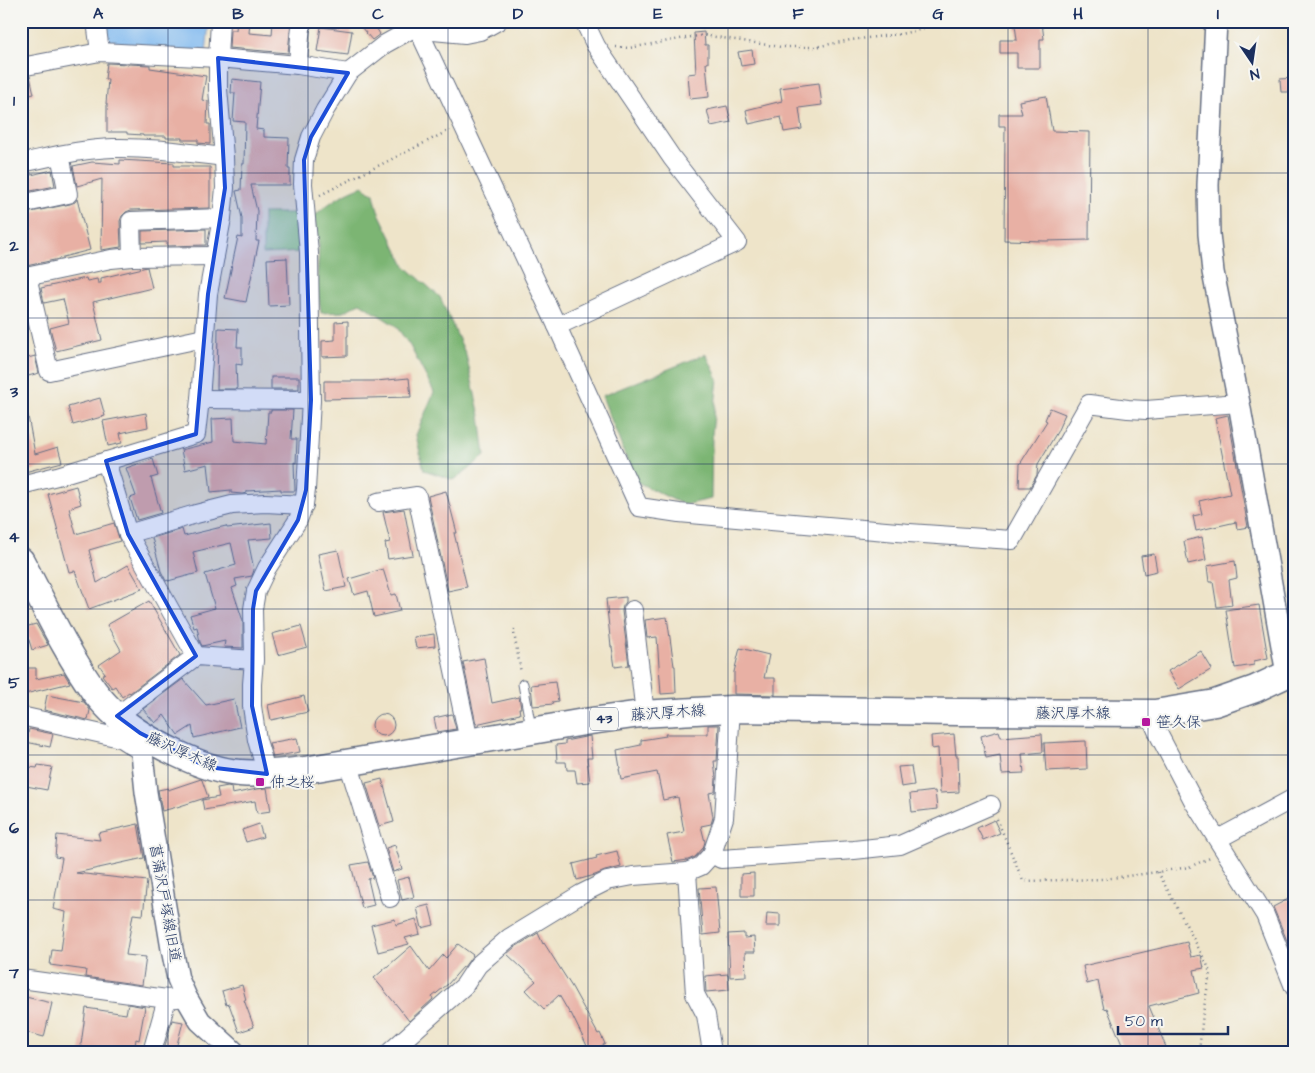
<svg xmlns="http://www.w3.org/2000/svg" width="1315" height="1073" viewBox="0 0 1315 1073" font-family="'Architects Daughter','Klee One',sans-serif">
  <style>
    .green { fill: #9bd386; stroke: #5b8172 }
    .forest { fill: #7cb573; stroke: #4c7268 }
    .water { fill: #7eb8ef; stroke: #4c74a6 }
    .building { fill: #e8b0a4 }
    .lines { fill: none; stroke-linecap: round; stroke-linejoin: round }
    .service-casing { stroke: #656e83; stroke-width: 11 }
    .minor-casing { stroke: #656e83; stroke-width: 20 }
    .tertiary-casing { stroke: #656e83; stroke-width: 24 }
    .primary-casing { stroke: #656e83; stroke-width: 29 }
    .path { stroke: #656e83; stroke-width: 2.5; stroke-dasharray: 1 4; stroke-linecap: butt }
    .service { stroke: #fff; stroke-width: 9 }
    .minor { stroke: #fff; stroke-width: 18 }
    .tertiary { stroke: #fff; stroke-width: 21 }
    .primary { stroke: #fff; stroke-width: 26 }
    .marked { fill: #1d4ed8; fill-opacity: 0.2; stroke: #1d4ed8; stroke-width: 4; stroke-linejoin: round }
    .grid { fill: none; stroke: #1b2f5e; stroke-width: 1; stroke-opacity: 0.55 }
    .poi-dot { fill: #b5179e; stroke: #f6f6f2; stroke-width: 2 }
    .labels { text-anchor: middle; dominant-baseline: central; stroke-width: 4; stroke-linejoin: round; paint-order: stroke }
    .shield { fill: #f6f6f2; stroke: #5d6b8a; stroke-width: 1 }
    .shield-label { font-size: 14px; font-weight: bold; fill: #1b2f5e }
    .street-label { font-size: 15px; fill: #1b2f5e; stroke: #f6f6f2 }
    .poi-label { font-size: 15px; fill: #1b2f5e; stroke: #f6f6f2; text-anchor: start }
    .neatline { fill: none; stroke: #1b2f5e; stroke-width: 2 }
    .grid-label { font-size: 16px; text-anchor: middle; font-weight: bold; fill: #1b2f5e }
  </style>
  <rect width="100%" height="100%" fill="#f6f6f2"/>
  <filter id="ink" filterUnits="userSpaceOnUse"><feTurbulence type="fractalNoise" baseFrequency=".02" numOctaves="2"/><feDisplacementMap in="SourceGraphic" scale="10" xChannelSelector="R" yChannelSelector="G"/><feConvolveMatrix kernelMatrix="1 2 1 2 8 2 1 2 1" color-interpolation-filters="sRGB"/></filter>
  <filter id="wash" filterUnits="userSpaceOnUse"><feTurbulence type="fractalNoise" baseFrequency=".0096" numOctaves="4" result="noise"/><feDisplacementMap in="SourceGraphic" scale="20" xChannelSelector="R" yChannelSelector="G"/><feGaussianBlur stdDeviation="1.12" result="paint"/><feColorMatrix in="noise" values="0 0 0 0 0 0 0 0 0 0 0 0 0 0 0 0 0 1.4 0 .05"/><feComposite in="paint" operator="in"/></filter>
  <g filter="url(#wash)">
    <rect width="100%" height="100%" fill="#eee4c9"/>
    <polygon class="green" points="263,213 297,213 300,252 263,254"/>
    <g class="forest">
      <path d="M363,186L374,194L378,211L405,266L440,297L466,355L480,416L485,456L454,480L424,470L416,435L434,392L410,346L396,326L360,303L343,312L321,313L317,285L319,246L314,216C330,202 343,193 363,186Z"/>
      <polygon points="706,354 718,379 712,434 711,499 684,505 635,481 602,396"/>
    </g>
    <polygon class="water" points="103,21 209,21 206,54 107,45"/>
    <g id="blocks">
      <g class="building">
        <polygon points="237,21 250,21 249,33 272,35 273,21 291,21 288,53 229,48 230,30 236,30"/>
        <polygon points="356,21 372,21 380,34 372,40"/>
        <polygon points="1042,23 1044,39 1040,39 1040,68 1017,68 1017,53 1000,53 1000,40 1017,40 1015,25"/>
        <polygon points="321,27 352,31 348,55 317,51"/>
        <polygon points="704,32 705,45 708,45 708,63 706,63 709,97 690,99 688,74 696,73 694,33"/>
        <polygon points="752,50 754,64 741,66 738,52"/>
        <polygon points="107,63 150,65 150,68 206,76 202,100 208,101 207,124 210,124 210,144 198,143 198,140 182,140 182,138 166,138 166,136 143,136 143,135 127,134 127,132 107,132 107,104 106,104 108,79 105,79"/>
        <polygon points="30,76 34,94 21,97 21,77"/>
        <polygon points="1294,78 1294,92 1281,92 1280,79"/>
        <polygon points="232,79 260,82 256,129 264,130 264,137 289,138 288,169 290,169 290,185 251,185 257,211 256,241 259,241 246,302 225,298 238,237 242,238 242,218 236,191 241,190 242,164 244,164 245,122 233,121 235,93 231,93"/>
        <polygon points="819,83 822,105 799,108 802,129 784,132 781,117 749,124 746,110 782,101 780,88"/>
        <polygon points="1046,96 1052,131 1090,132 1089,240 1045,241 1004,240 1005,126 999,126 999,114 1022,114 1019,101"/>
        <polygon points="727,106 731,122 711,126 707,110"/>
        <polygon points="120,160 174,163 174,166 192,166 192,167 210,167 210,208 131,210 126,212 122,216 120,221 121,247 101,250 102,179 77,186 73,166 92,162 120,164"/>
        <polygon points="52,170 55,186 21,193 21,173 30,172 31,175"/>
        <polygon points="77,199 90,250 59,258 59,259 26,266 21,247 21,214 70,204 75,202"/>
        <polygon points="206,229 206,245 167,246 167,242 142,243 142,231"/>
        <polygon points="287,258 289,305 269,306 267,259"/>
        <polygon points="147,267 152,288 93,302 102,340 56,351 50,328 69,323 63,299 44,303 41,288 86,278 87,281 97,279 98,283 101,283 101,278"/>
        <polygon points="348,321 348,336 347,336 347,356 322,357 322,341 335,340 335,322"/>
        <polygon points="218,328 238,329 237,347 242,347 242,365 236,364 237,389 217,389"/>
        <polygon points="35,356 39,373 21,378 21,360"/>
        <rect x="271" y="377" width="28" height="12"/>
        <polygon points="409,378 411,397 324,399 324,381 376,381"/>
        <polygon points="100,398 105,416 73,425 68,407"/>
        <polygon points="1050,408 1065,414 1057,432 1038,464 1037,475 1030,487 1019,487 1020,464 1047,421 1045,420"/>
        <polygon points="271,410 293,410 291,439 297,439 296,463 294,462 295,491 281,491 281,489 247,491 247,493 242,494 231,493 231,490 211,492 208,464 185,470 181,450 213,442 212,419 233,418 234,441 266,444 268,412 271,412"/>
        <polygon points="21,411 27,411 35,454 58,447 62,462 21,473"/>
        <polygon points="146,413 148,427 120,433 122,443 108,446 103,421"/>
        <polygon points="1228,415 1248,527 1237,529 1236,522 1196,531 1193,516 1202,514 1199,501 1230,494 1215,418"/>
        <polygon points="153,459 158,476 151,478 161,513 137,520 130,498 136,496 126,468"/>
        <polygon points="76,486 81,504 69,508 76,534 114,523 120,541 89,550 97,583 128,565 142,589 89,609 75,571 69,572 48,494"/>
        <polygon points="446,491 457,533 454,533 467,587 448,591 428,496"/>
        <polygon points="404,509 413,555 388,559 385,543 390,542 383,512"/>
        <polygon points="271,523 272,538 248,540 254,570 252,576 235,579 237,586 232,588 243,621 243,648 224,647 225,641 202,646 200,642 197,627 194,628 190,615 215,608 205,574 236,565 231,543 193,552 198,573 168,581 168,580 166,581 161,571 152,538 182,529 184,536 226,526 227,528"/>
        <polygon points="1202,537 1206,560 1188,564 1184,541"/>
        <polygon points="338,550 346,587 326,591 318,554"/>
        <polygon points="1154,554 1157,571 1144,574 1141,556"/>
        <polygon points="1235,561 1237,578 1229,580 1232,605 1217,607 1213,582 1209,582 1207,566"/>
        <polygon points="383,569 391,595 396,594 400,611 374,617 368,591 354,595 349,579"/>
        <polygon points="626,597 626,602 623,606 622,611 629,665 615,667 612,647 611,647 606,599"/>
        <polygon points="149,601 180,655 130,693 129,692 122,697 115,686 112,688 102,675 105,673 99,665 121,650 107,625"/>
        <polygon points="1259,605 1268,658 1254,661 1254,665 1235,668 1226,610"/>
        <polygon points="667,617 674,666 675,666 676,693 661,694 657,637 647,638 645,620"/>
        <polygon points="36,624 48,645 32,650 25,627"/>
        <polygon points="301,626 307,647 278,655 272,634"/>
        <polygon points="434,634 435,646 416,648 414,637"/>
        <polygon points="740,648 769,655 764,678 775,678 775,695 734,694 734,672"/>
        <polygon points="1201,651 1212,669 1179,689 1168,671"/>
        <polygon points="484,658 492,703 519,697 521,708 519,708 520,714 476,724 463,662"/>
        <polygon points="21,668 36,668 36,679 64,673 70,683 21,695"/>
        <polygon points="183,679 206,705 234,699 240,727 194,738 192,726 178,735 164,715 155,723 143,709"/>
        <polygon points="555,682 558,701 552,702 553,704 533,706 531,685"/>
        <polygon points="47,695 84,702 90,710 88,720 44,710"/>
        <polygon points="304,696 308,712 271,720 268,705"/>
        <polygon points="452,714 456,729 437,732 434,718"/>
        <circle cx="383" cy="725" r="11"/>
        <polygon points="708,725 719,725 717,761 714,761 716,778 715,792 709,793 713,817 711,824 701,826 705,842 703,848 695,857 688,860 673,862 667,835 684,832 678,797 663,800 657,772 621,779 619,768 620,768 617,750 641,745 641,740 666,736 665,734 708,734"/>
        <polygon points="29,729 53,734 50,747 26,742"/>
        <polygon points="999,731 1001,737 1042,734 1043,752 1022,754 1024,773 1002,774 1000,755 986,758 981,736"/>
        <polygon points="954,734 956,756 958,756 959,792 940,793 938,748 932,749 931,736"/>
        <polygon points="590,736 592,758 587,758 590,782 577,783 575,770 567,770 566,762 557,762 556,745 565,744 565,741"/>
        <polygon points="297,738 300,752 273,757 269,743"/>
        <polygon points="1086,741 1087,769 1046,771 1044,743"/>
        <polygon points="38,765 52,767 47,790 21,785 21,766 37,768"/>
        <polygon points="911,766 914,785 901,787 898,767"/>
        <polygon points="201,779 202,780 208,797 177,807 162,811 158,790 168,788 168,790"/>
        <polygon points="382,779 394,822 379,826 366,783"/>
        <polygon points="228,786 231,787 232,794 257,789 267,788 271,811 257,813 255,801 204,810 202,800 219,797 217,788"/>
        <polygon points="935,791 937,809 912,812 910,794"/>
        <polygon points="994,820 1000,833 983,840 977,828"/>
        <polygon points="138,824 144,858 76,873 147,881 143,915 133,914 126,955 146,957 142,985 85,977 86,970 50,965 52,950 61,951 66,912 53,909 62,858 55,857 57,835 100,840 98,833"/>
        <polygon points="259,824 263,837 246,842 242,830"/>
        <polygon points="395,845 402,869 393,872 386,848"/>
        <polygon points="617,851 621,867 605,871 595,875 577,880 573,864 597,858 596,856"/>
        <polygon points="368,862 373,878 368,879 374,905 362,908 351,865"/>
        <polygon points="754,873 754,896 741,896 741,874"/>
        <polygon points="409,877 414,897 402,900 397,880"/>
        <polygon points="716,887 720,933 703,935 699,888"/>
        <polygon points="1294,896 1294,954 1288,943 1273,907"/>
        <polygon points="429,905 434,925 422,928 417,908"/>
        <polygon points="767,913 780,914 780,926 766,926"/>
        <polygon points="395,919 396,925 416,919 420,934 405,938 409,944 378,952 371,925"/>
        <polygon points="538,933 543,944 544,943 572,987 598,1034 600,1033 605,1044 590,1052 571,1013 570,1014 559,995 544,1009 526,990 536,981 507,954 515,947"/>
        <polygon points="744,933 744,938 754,937 755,952 745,952 746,976 730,977 728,934"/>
        <polygon points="1187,942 1191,957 1201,955 1204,968 1194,970 1199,993 1149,1006 1168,1052 1125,1052 1107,1008 1104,1009 1098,981 1087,984 1083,966"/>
        <polygon points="458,944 473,955 464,967 463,967 448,984 432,997 433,999 409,1021 399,1008 374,978 411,946 429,971 443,955 446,958"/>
        <polygon points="728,974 729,990 706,992 705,976"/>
        <polygon points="242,985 246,1000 244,1000 254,1027 239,1032 229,1004 226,1005 222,991"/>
        <polygon points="21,996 52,1003 44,1037 21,1031"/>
        <polygon points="128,1004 145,1007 139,1040 136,1039 134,1052 80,1052 86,1008 126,1014"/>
        <polygon points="172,1020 183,1022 175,1052 164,1050"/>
      </g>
    </g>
  </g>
  <g filter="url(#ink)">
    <use href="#blocks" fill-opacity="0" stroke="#656e83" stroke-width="1"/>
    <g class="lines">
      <g class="service-casing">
        <polyline id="service" points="523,684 531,728"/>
      </g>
      <g class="minor-casing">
        <g id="minor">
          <polyline points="96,21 100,52"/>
          <polyline points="418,29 557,326 639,507 679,513 909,533 1012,540 1089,404 1128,409 1146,410 1239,403"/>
          <polyline points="298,65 300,36 302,21"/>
          <polyline points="21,67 100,52 218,58 298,65 348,73"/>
          <path d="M21,163C51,157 82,149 113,148C150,147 188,153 224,157"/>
          <polyline points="21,204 68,194 60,155"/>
          <polyline points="132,257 131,221 222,218"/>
          <polyline points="27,276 49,371 204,338"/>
          <polyline points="21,278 111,259 132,257 215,256"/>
          <polyline points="557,326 737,242 672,158 596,46 584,21"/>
          <polyline points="200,399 311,400"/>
          <polyline points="106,461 128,534 196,656"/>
          <polyline points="21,485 57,476 196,434 200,399 208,294 222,218 225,188 224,157 218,89 218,58 220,21"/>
          <polyline points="378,502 417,496 469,741"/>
          <polyline points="128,534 196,514 232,505 265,503 304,505"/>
          <polyline points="633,610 645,714"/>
          <polyline points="1149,713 1159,735 1195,804 1265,915 1294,987"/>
          <polyline points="21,716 120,738 142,752"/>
          <polyline points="117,716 196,656 254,660"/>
          <polyline points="348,762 390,898"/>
          <polyline points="267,774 257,740 252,706 252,684 254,660 253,609 256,591 267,568 298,520 304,504 306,490 311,400 309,253 303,184 304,160 311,137 325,110 348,73 385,44 412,29 465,34 480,31 498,21"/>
          <polyline points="1218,839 1294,798"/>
          <polyline points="712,854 721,859 854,850 900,845 991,805"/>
          <polyline points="687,872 695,994 706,1015 712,1052"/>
          <polyline points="21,979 167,999 186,997"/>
          <polyline points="152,1052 167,999"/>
          <polyline points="390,1052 464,986 478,965 509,938 581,894 607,881 633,876 687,872 701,866 712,854 724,818 731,709"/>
        </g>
      </g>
      <g class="tertiary-casing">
        <g id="tertiary">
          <polyline points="1216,21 1208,185 1209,234 1213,272 1239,403 1287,674"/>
          <polyline points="140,733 146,792 172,949 178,979 186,997 200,1021 234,1052"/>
        </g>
      </g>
      <g class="primary-casing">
        <path id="primary" d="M21,561C44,604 65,651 94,691C100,699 109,709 117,716C143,740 205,771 240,773C262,775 283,772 305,770L584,722L641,714L731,709L959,712L1155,713L1215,703L1255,689L1287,674L1294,670"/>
      </g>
      <g class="path">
        <polyline points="616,47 629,48 703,35 781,47 815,47 851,40 900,34 919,30 942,21"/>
        <polyline points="320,195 450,130"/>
        <polyline points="515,629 514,633 521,673"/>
        <polyline points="997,819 1023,881 1104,879 1158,872 1189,867 1210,858"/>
        <polyline points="1158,872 1207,964 1210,973 1203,1013 1199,1052"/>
      </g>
      <use href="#service" class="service"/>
      <use href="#minor" class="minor"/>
      <use href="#tertiary" class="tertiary"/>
      <use href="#primary" class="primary"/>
    </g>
  </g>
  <path class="marked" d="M218,58L348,73L311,137L304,160L311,400L306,490L298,520L256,591L253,609L252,706L267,774L207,767L140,733L117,716L196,656L128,534L106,461L196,434L208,294L225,188Z"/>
  <path class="grid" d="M168,21V1052M308,21V1052M448,21V1052M588,21V1052M728,21V1052M868,21V1052M1008,21V1052M1148,21V1052M21,173H1294M21,318H1294M21,464H1294M21,609H1294M21,755H1294M21,900H1294"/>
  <g class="poi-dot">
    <rect x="1141" y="717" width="10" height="10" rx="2.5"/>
    <rect x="255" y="777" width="10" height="10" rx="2.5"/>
  </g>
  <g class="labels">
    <rect class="shield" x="590" y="707.5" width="28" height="23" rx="4"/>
    <g class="shield-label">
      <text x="604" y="719">43</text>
    </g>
    <g class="street-label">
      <text transform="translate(668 713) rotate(-4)">藤沢厚木線</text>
      <text x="1073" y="713">藤沢厚木線</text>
      <text transform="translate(182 752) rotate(24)">藤沢厚木線</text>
      <text transform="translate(165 903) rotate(80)">菖蒲沢戸塚線旧道</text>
    </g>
    <g class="poi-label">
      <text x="1156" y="722">笹久保</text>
      <text x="270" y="782">仲之桜</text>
    </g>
  </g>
  <rect width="1315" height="1073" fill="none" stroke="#f6f6f2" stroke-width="55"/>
  <g transform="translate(1252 62) rotate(167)" stroke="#f6f6f2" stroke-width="4" paint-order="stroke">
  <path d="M0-4L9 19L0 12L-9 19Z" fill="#1b2f5e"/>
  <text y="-8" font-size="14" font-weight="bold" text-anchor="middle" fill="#1b2f5e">N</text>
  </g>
  <path d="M1118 1026v8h110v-8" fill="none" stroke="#1b2f5e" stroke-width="2.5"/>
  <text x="1125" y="1026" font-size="15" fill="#1b2f5e" stroke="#f6f6f2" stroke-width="4" paint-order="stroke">50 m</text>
  <rect x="28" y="28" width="1260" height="1018" class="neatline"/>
  <g class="grid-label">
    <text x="98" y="19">A</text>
    <text x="238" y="19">B</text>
    <text x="378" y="19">C</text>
    <text x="518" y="19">D</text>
    <text x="658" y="19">E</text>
    <text x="798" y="19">F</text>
    <text x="938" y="19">G</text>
    <text x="1078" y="19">H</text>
    <text x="1218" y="19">I</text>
    <text x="14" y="106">1</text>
    <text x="14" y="251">2</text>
    <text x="14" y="397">3</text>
    <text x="14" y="542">4</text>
    <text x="14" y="688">5</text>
    <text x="14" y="833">6</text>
    <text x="14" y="978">7</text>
  </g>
</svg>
